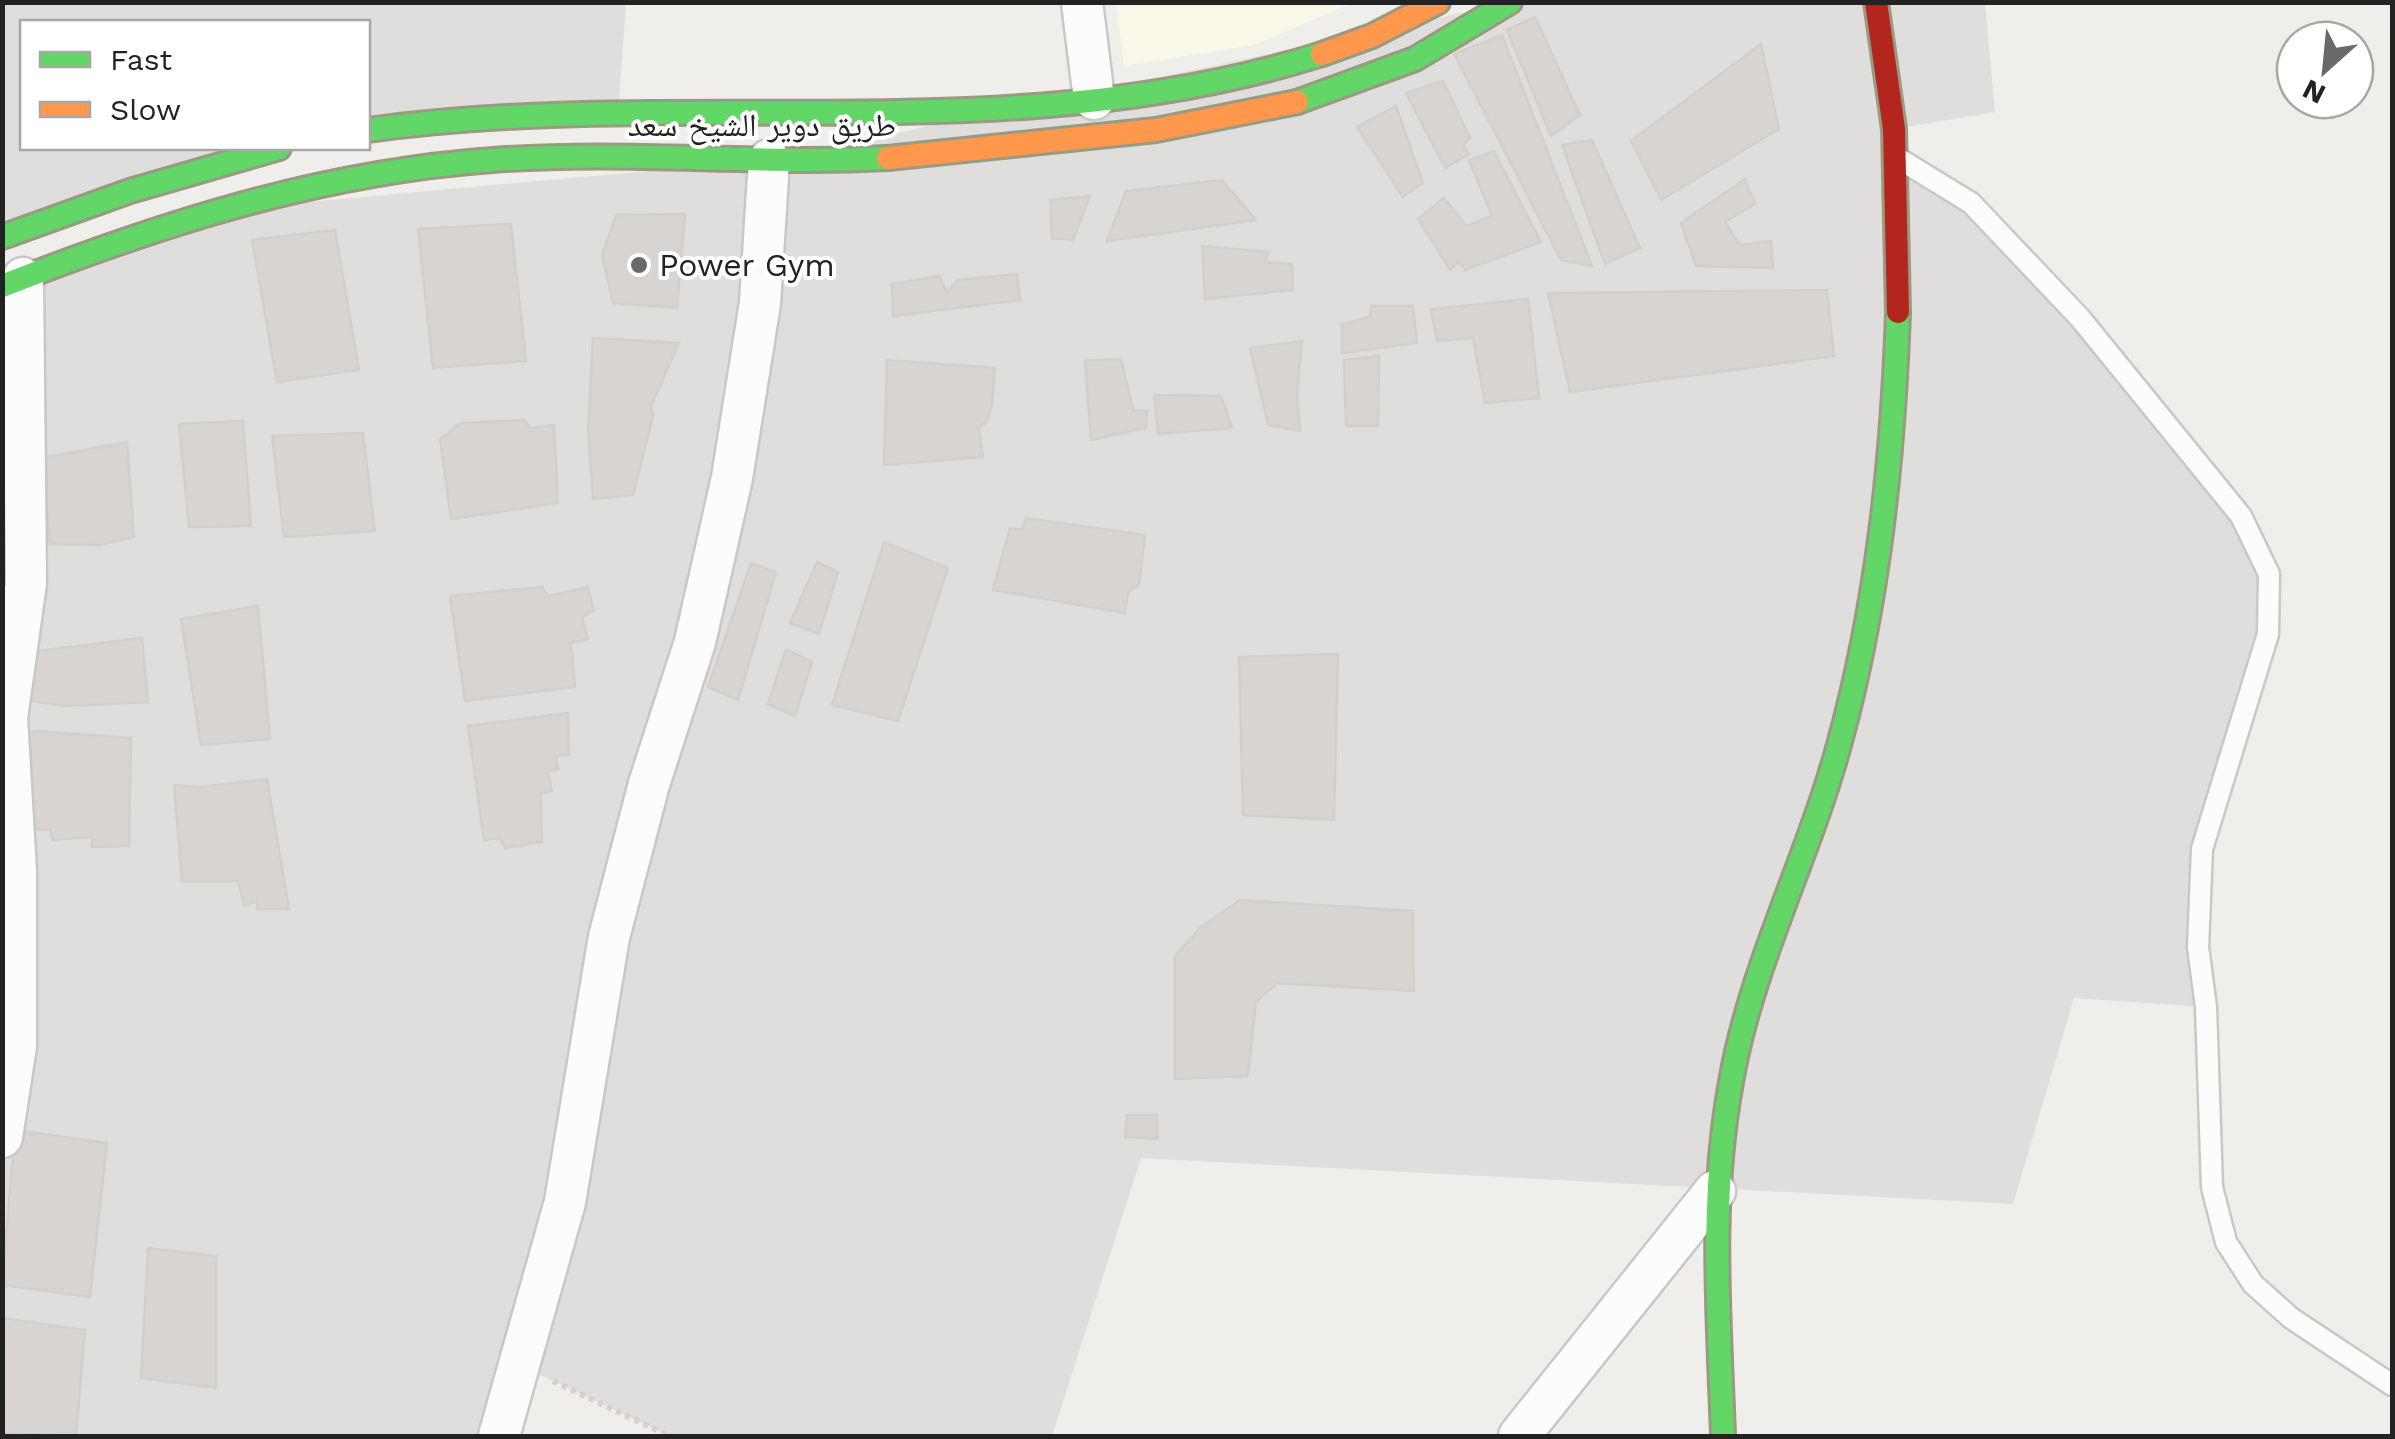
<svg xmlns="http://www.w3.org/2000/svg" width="2395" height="1439" viewBox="0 0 2395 1439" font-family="'Work Sans','Noto Naskh Arabic',sans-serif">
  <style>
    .residential { fill: #dfdedc }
    .education { fill: #f8f7e8 }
    .building { fill: #d7d4d2; stroke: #d3d0cc; stroke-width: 2.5 }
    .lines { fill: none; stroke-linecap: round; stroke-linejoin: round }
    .lane-casing { stroke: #c9c8c7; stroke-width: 25 }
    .street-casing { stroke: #c9c8c7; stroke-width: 45 }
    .fast-casing { stroke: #999a82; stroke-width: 28 }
    .slow-casing { stroke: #999a82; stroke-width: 28 }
    .jam-casing { stroke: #999a82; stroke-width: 28 }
    .path { stroke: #dccecd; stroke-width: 6; stroke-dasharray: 5 5; stroke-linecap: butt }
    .lane { stroke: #fdfcfc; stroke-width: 20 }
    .street { stroke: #fdfcfc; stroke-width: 40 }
    .fast { stroke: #63d668; stroke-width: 22 }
    .slow { stroke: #ff974d; stroke-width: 22 }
    .jam { stroke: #b3261e; stroke-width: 22 }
    .poi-dot { fill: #6a6968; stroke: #fff; stroke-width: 4 }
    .labels { text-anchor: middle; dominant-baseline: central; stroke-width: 8; stroke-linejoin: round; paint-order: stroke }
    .street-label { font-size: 32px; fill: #222; stroke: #fff }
    .poi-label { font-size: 32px; fill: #222; stroke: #fff; text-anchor: start }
  </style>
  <rect width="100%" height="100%" fill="#f0eeeb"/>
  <g class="residential">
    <polygon points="3,3 626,3 618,113 368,130 368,22 22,22 22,148 279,148 3,237"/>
    <polygon points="1508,3 1985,3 1995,112 1894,129 1896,157 1971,203 2241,516 2269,574 2268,634 2202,849 2206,1007 2074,998 2013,1204 1141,1158 1052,1436 669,1436 520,1365 495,1436 3,1436 2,287 220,210 769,160"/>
  </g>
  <polygon class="education" points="1116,3 1352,3 1254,45 1124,66"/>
  <g class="building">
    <polygon points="1535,17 1580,115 1551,136 1507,30"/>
    <polygon points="1502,35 1592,266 1561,260 1454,54"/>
    <polygon points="1761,44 1779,129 1661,200 1631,141"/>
    <polygon points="1443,81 1470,138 1463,145 1469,154 1445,168 1406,93"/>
    <polygon points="1396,106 1423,183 1403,197 1357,127"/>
    <polygon points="1592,140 1640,248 1605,264 1562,145"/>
    <polygon points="1494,151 1541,242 1465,270 1459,261 1450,270 1418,219 1444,198 1466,226 1492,216 1469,160"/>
    <polygon points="1745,179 1755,204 1725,222 1740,245 1771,241 1773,268 1696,266 1681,223"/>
    <polygon points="1222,180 1256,220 1107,241 1126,191"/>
    <polygon points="1090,196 1073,240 1052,238 1050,200"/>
    <polygon points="685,214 677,308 613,303 602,255 616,215"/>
    <polygon points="511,224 526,361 433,368 418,229"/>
    <polygon points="335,230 359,370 277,382 252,240"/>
    <polygon points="1202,246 1269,252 1265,262 1292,264 1293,290 1205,299"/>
    <polygon points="1017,274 1020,300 893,316 892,284 939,276 947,293 957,280"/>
    <polygon points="1827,290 1834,356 1570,392 1548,293"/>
    <polygon points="1528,299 1539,398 1485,403 1473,338 1437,341 1431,309"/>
    <polygon points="1371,306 1413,306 1417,343 1342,353 1342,324 1370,317"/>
    <polygon points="593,338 679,343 651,406 653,416 633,495 593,499 588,430"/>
    <polygon points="1302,341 1297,395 1300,431 1268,425 1250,348"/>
    <polygon points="1379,356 1378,426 1346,426 1344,360"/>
    <polygon points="1121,359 1133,410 1147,411 1146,428 1091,440 1085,361"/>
    <polygon points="887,360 995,368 992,405 987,421 979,428 983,457 884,465"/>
    <polygon points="1154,395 1221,396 1232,428 1158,434"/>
    <polygon points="525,420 530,428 554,425 558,503 451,519 440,439 461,423"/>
    <polygon points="243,421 251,526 189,527 179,424"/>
    <polygon points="363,433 375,531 284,537 272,436"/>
    <polygon points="127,442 134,537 100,545 50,544 42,458"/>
    <polygon points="1026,518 1145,535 1139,585 1128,592 1125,613 993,590 1010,528 1022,530"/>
    <polygon points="884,542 948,568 898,721 832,705"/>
    <polygon points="817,562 838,572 819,634 790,623"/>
    <polygon points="751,563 776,572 738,700 708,687"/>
    <polygon points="542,587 548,596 588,587 594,611 582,617 588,639 571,643 575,687 465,701 450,596"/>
    <polygon points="258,606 270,739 201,745 181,619"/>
    <polygon points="142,638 148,702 65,706 17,699 39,651"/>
    <polygon points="786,649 812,662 795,716 768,704"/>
    <polygon points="1338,654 1334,820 1243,815 1239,657"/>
    <polygon points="568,713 569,755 556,756 558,769 548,771 552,791 541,793 542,842 505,848 500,838 484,840 468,726"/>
    <polygon points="36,731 131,738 129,846 92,847 92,837 52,840 51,830 28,829 17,737"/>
    <polygon points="267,779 289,909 257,909 257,901 244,906 238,881 182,881 174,785 201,787"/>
    <polygon points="1240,900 1413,911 1414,991 1277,983 1256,1002 1248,1076 1175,1079 1175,956 1200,928"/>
    <polygon points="1127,1115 1157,1115 1158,1139 1125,1137"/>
    <polygon points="15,1130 107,1143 90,1297 2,1285"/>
    <polygon points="148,1248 216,1256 216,1388 141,1378"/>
    <polygon points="2,1318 85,1330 76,1436 2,1433"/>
  </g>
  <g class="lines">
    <g class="lane-casing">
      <polyline id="lane" points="1901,160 1971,203 2080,318 2241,516 2269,574 2268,634 2202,849 2198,947 2206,1007 2212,1187 2226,1242 2253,1284 2291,1318 2392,1385"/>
    </g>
    <g class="street-casing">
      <g id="street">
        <polyline points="1082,2 1094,99"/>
        <polyline points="2,1137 16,1046 16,871 7,718 26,583 23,278"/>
        <polyline points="499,1436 565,1202 609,937 649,784 695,642 732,478 760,303 769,160"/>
        <polyline points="1519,1436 1715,1191"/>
      </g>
    </g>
    <g class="fast-casing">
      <g id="fast">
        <polyline points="1297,102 1415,59 1510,2"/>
        <path d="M368,130C684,86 1012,153 1322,54"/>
        <polyline points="2,237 130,191 279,148"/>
        <path d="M2,286C160,224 322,172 493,160C624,150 756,165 888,158"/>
        <path d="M1723,1436C1719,1316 1709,1202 1731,1082C1751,966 1808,859 1839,745C1878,604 1893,458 1898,312"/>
      </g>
    </g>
    <g class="slow-casing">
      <g id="slow">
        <polyline points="1322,54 1372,36 1438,2"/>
        <polyline points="888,158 1156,130 1297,102"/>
      </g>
    </g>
    <g class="jam-casing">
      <polyline id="jam" points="1876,2 1894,129 1898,312"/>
    </g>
    <polyline class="path" points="553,1381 669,1436"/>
    <use href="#lane" class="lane"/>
    <use href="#street" class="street"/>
    <use href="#fast" class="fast"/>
    <use href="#slow" class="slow"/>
    <use href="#jam" class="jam"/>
  </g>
  <circle class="poi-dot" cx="639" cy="265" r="10"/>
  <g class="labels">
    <g class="street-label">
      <text x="762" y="125">طريق دوير الشيخ سعد</text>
    </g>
    <g class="poi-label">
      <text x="659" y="265">Power Gym</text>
    </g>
  </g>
  <rect width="2395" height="1439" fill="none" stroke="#222222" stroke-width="10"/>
  <rect x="20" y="20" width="350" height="130" fill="#ffffff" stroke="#a7a7a7" stroke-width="2.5"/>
  <rect x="40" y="52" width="50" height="15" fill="#63d668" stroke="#a7a7a7" stroke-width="2.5"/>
  <text x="110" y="70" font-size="30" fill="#222222">Fast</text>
  <rect x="40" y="102" width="50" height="15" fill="#ff974d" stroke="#a7a7a7" stroke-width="2.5"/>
  <text x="110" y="120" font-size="30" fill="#222222">Slow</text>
  <g transform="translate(2325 70) rotate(207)"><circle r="48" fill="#ffffff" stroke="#a7a7a7" stroke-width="2.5"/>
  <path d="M0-8L18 38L0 25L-18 38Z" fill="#6a6968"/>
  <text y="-15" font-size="28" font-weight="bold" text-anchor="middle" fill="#222222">N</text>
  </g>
</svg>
